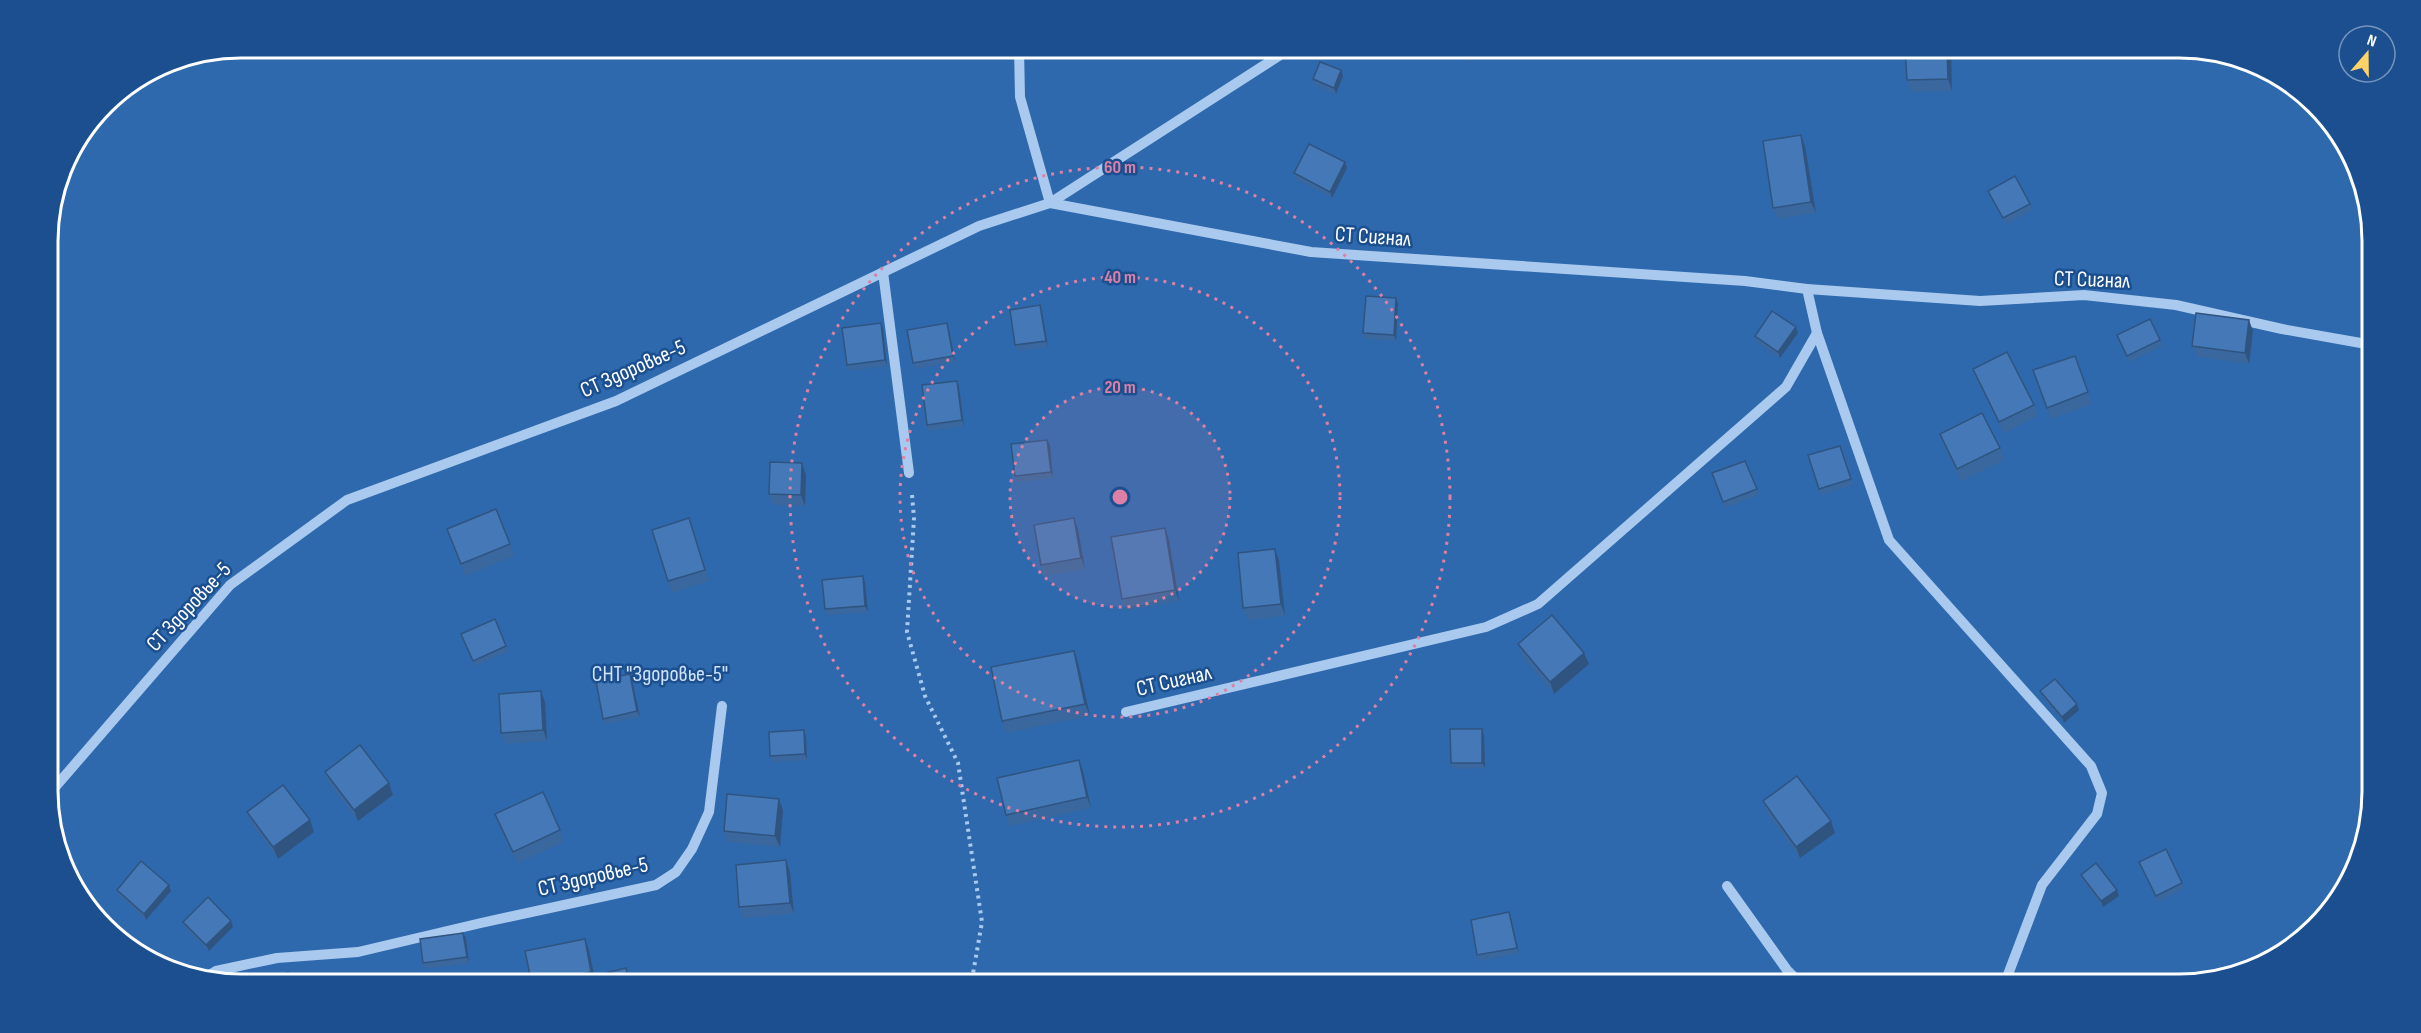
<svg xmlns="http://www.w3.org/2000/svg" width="2421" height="1033" viewBox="0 0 2421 1033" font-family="'Sofia Sans Condensed',sans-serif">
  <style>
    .green { fill: #2e69ad }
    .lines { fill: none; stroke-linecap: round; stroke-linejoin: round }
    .path { stroke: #a9c9ee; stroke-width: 4; stroke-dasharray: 3 4.5; stroke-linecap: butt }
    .minor { stroke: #a9c9ee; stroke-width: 10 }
    .wall { fill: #3a679d }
    .shaded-wall { fill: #305480 }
    .building { fill: #4478b7; stroke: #305480; stroke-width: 1.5 }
    .ring { fill: none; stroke: #dd80a5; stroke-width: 3; stroke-dasharray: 3 6 }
    .labels { text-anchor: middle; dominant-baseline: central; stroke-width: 5; stroke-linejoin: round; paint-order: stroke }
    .street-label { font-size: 22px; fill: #fff; stroke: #1b4f8f }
    .park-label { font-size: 22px; fill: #cfe3fa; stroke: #1b4f8f }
    .rim { fill: none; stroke: #fff; stroke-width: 3 }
    .centre { fill: #dd80a5; stroke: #1b4f8f; stroke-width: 3 }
    .ring-label { font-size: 18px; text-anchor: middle; font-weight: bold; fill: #dd80a5; stroke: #1b4f8f; stroke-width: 5; stroke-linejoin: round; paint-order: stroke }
  </style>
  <rect width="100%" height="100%" fill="#1b4f8f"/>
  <polygon class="green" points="242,48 2179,48 2253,63 2333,124 2371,217 2373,792 2358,865 2297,945 2242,975 2192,985 242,985 168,970 88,909 50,817 48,229 68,156 114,96 168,63"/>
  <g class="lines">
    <polyline class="path" points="912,495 914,518 907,632 925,696 958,763 982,922 971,985"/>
    <g class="minor">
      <polyline points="1019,48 1020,97 1050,203 1311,252 1745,281 1807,289 1817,333 1889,540 2091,766 2102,793 2097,814 2042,885 2004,985"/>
      <polyline points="883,272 909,473"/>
      <polyline points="1807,289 1980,301 2084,295 2176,305 2282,329 2372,345"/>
      <polyline points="1126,712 1486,627 1538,604 1786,387 1817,333"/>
      <polyline points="50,793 230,585 347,500 616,401 979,226 1050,203 1291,48"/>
      <polyline points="1727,886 1787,970 1802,985"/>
      <polyline points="205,978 216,971 277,958 358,952 481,923 656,885 676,872 692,849 709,812 722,706"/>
    </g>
  </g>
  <g class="wall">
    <polygon points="1464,48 1505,48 1469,62"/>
    <polygon points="1727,48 1741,48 1731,54"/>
    <polygon points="1905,48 1951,48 1952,91 1911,92 1907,80"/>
    <polygon points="1343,76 1336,94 1315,85 1313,79"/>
    <polygon points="1805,146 1816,213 1778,219 1773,208"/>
    <polygon points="1345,162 1347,168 1332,198 1296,179 1294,173"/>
    <polygon points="1988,191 2030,204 2032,210 2006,224 1991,196"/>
    <polygon points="1396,298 1398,304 1396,341 1365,339 1363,333"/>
    <polygon points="1040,305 1042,311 1048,347 1017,351 1015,345"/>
    <polygon points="881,323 883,329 887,366 849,371 847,365"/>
    <polygon points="947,323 949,329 955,362 915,369 913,363"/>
    <polygon points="1796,327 1798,333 1780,358 1757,342 1755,336"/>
    <polygon points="2253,331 2249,364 2197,357 2192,346"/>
    <polygon points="2117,335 2160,340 2162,346 2129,362"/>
    <polygon points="2075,356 2092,404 2051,419 2033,370"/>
    <polygon points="1973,369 2034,405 2038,416 2004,433 1977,381"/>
    <polygon points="959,387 964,426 929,431 927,425"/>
    <polygon points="1940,434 2000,448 2004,460 1961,481 1944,446"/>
    <polygon points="1047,440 1050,445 1053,478 1017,482 1015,476"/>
    <polygon points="1840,446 1853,485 1821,495 1808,455"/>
    <polygon points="1745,461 1759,495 1725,508 1712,473"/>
    <polygon points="806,475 805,506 773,505 769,494"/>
    <polygon points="689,518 709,581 672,593 668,581"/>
    <polygon points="1074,518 1078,529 1085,569 1045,576 1041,565"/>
    <polygon points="1169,540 1179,601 1126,611 1122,599"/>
    <polygon points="451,541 510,544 514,556 465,576"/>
    <polygon points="1279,560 1285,616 1248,620 1243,608"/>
    <polygon points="865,582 868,612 827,615 825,609"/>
    <polygon points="463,640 506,646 509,651 475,666"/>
    <polygon points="1518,644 1589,664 1554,694 1522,656"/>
    <polygon points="1078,662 1090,716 1006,733 1002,721"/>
    <polygon points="632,680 640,717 605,724 603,719"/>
    <polygon points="2040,691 2077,704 2079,710 2064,723 2042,697"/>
    <polygon points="545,702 547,741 506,744 501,733"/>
    <polygon points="804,730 806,736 807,760 772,762 770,756"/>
    <polygon points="1484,735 1485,768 1453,769 1451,763"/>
    <polygon points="1079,760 1083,771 1091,808 1010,826 1006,815"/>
    <polygon points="325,772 389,783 393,795 358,821 329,783"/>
    <polygon points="1763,801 1835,833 1800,858 1767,813"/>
    <polygon points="783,810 780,847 728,842 724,831"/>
    <polygon points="247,812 314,832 278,859 251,823"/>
    <polygon points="495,814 560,830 564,842 517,863 499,826"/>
    <polygon points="786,860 790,872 794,914 743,918 739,907"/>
    <polygon points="2139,862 2182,883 2184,888 2158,902"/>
    <polygon points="2081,875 2117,890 2119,896 2103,907 2083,881"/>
    <polygon points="117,890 171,891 146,920 119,895"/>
    <polygon points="1509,912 1519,953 1480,961 1477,955"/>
    <polygon points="231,921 233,927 209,951 185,927 183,922"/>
    <polygon points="466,938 469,963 425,969 423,963"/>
    <polygon points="589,950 596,984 590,985 532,985"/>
  </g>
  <g class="shaded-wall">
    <polygon points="1947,48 1951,48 1952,91 1948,79"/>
    <polygon points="1341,70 1343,76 1336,94 1334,88"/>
    <polygon points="1801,135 1805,146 1816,213 1811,202"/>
    <polygon points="1345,162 1347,168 1332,198 1330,192"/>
    <polygon points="1396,298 1398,304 1396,341 1394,335"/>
    <polygon points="1040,305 1042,311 1048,347 1046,341"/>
    <polygon points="2249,320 2253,331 2249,364 2245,353"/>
    <polygon points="881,323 883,329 887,366 885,360"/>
    <polygon points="947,323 949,329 955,362 953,356"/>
    <polygon points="1796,327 1798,333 1780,358 1778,352"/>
    <polygon points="957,381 959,387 964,426 962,420"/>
    <polygon points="1047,440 1050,445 1053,478 1051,472"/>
    <polygon points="802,463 806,475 805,506 801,495"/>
    <polygon points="1074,518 1078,529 1085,569 1081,558"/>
    <polygon points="1165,528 1169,540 1179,601 1175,590"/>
    <polygon points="1275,549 1279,560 1285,616 1281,604"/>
    <polygon points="863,576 865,582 868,612 865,606"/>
    <polygon points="1074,651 1078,662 1090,716 1085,704"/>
    <polygon points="1584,653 1589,664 1554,694 1550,682"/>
    <polygon points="630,674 632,680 640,717 637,711"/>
    <polygon points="541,691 545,702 547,741 543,730"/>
    <polygon points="2077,704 2079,710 2064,723 2062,717"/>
    <polygon points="1482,729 1484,735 1485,768 1482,763"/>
    <polygon points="804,730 806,736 807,760 805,754"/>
    <polygon points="1079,760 1083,771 1091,808 1087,797"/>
    <polygon points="389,783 393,795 358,821 354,810"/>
    <polygon points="779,799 783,810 780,847 775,836"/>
    <polygon points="310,820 314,832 278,859 273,847"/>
    <polygon points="1831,821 1835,833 1800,858 1796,847"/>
    <polygon points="786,860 790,872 794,914 790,903"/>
    <polygon points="169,885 171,891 146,920 144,914"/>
    <polygon points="2117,890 2119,896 2103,907 2101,901"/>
    <polygon points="1509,912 1511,918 1519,953 1517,948"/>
    <polygon points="231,921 233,927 209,951 206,945"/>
    <polygon points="463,933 466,938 469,963 467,957"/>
    <polygon points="585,939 589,950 596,984 591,972"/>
  </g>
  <g class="building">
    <polygon points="1464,48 1488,48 1467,56"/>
    <polygon points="1905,48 1947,48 1948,79 1907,80"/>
    <polygon points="1320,62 1341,70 1334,88 1313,79"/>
    <polygon points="1801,135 1811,202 1773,208 1763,141"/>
    <polygon points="1309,144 1345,162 1330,192 1294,173"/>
    <polygon points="2015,176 2030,204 2003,218 1988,191"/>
    <polygon points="1366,296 1396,298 1394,335 1363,333"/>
    <polygon points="1040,305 1046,341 1015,345 1010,310"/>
    <polygon points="1772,311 1796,327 1778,352 1755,336"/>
    <polygon points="2196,313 2249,320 2245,353 2192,346"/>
    <polygon points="2150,319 2160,340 2127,356 2117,335"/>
    <polygon points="881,323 885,360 847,365 842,328"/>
    <polygon points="947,323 953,356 913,363 907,330"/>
    <polygon points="2007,352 2034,405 1999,422 1973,369"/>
    <polygon points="2075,356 2088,392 2047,408 2033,370"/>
    <polygon points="957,381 962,420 927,425 922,385"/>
    <polygon points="1982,413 2000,448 1957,469 1940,434"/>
    <polygon points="1047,440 1051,472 1015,476 1011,444"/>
    <polygon points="1840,446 1851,479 1819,489 1808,455"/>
    <polygon points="1745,461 1757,489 1723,502 1712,473"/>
    <polygon points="770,462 802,463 801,495 769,494"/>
    <polygon points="496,509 510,544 461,564 447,529"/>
    <polygon points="689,518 705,570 668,581 652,530"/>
    <polygon points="1074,518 1081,558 1041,565 1034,525"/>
    <polygon points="1165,528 1175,590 1122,599 1111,537"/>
    <polygon points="1275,549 1281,604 1243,608 1238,553"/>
    <polygon points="863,576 865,606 825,609 822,580"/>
    <polygon points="1552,615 1584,653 1550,682 1518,644"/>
    <polygon points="495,619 506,646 473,661 461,634"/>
    <polygon points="1074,651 1085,704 1002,721 991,667"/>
    <polygon points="630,674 637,711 603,719 596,681"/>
    <polygon points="2055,679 2077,704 2062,717 2040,691"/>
    <polygon points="541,691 543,730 501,733 499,694"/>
    <polygon points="1450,729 1482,729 1482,763 1451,763"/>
    <polygon points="804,730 805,754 770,756 769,732"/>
    <polygon points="360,745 389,783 354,810 325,772"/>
    <polygon points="1079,760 1087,797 1006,815 997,778"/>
    <polygon points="1797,776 1831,821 1796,847 1763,801"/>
    <polygon points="283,785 310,820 273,847 247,812"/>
    <polygon points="543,792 560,830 513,852 495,814"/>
    <polygon points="727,794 779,799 775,836 724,831"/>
    <polygon points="2166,849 2182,883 2156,896 2139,862"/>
    <polygon points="786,860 790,903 739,907 736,865"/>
    <polygon points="141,861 169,885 144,914 117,890"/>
    <polygon points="2096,863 2117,890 2101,901 2081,875"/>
    <polygon points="208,897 231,921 206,945 183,922"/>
    <polygon points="1509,912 1517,948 1477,955 1471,920"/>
    <polygon points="463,933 467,957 423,963 420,939"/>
    <polygon points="585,939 591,972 532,985 525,951"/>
    <polygon points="626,968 630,985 609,985 606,973"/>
    <polygon points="288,972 294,985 257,985"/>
  </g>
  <circle cx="1120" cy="497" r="110" fill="#dd80a5" fill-opacity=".12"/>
  <g class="ring">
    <circle cx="1120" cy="497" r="110"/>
    <circle cx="1120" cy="497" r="220"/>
    <circle cx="1120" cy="497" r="330"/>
  </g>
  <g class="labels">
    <g class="street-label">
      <text transform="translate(1373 237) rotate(4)">СТ Сигнал</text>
      <text transform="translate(2092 280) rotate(2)">СТ Сигнал</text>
      <text transform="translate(633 369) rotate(-24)">СТ Здоровье-5</text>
      <text transform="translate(189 607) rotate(-47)">СТ Здоровье-5</text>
      <text transform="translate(1174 681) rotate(-13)">СТ Сигнал</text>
      <text transform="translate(593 877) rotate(-13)">СТ Здоровье-5</text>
    </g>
    <g class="park-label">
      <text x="660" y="674">СНТ "Здоровье-5"</text>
    </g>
  </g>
  <path d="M0 0H2421V1033H0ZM241 58H2179A183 183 0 0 1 2362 241V791A183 183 0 0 1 2179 974H241A183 183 0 0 1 58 791V241A183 183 0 0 1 241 58Z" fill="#1b4f8f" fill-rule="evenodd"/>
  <path class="rim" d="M241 58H2179A183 183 0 0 1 2362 241V791A183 183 0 0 1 2179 974H241A183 183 0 0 1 58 791V241A183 183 0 0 1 241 58Z"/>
  <circle cx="1120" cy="497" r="9" class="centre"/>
  <g class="ring-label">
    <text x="1120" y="173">60 m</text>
    <text x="1120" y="283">40 m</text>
    <text x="1120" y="393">20 m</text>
  </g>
  <g transform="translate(2367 54) rotate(20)"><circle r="28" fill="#1b4f8f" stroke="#7695bc" stroke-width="1.5"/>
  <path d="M0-4.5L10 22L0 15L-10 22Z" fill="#ffd166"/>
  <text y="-9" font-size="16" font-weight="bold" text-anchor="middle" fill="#ffffff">N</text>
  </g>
</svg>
